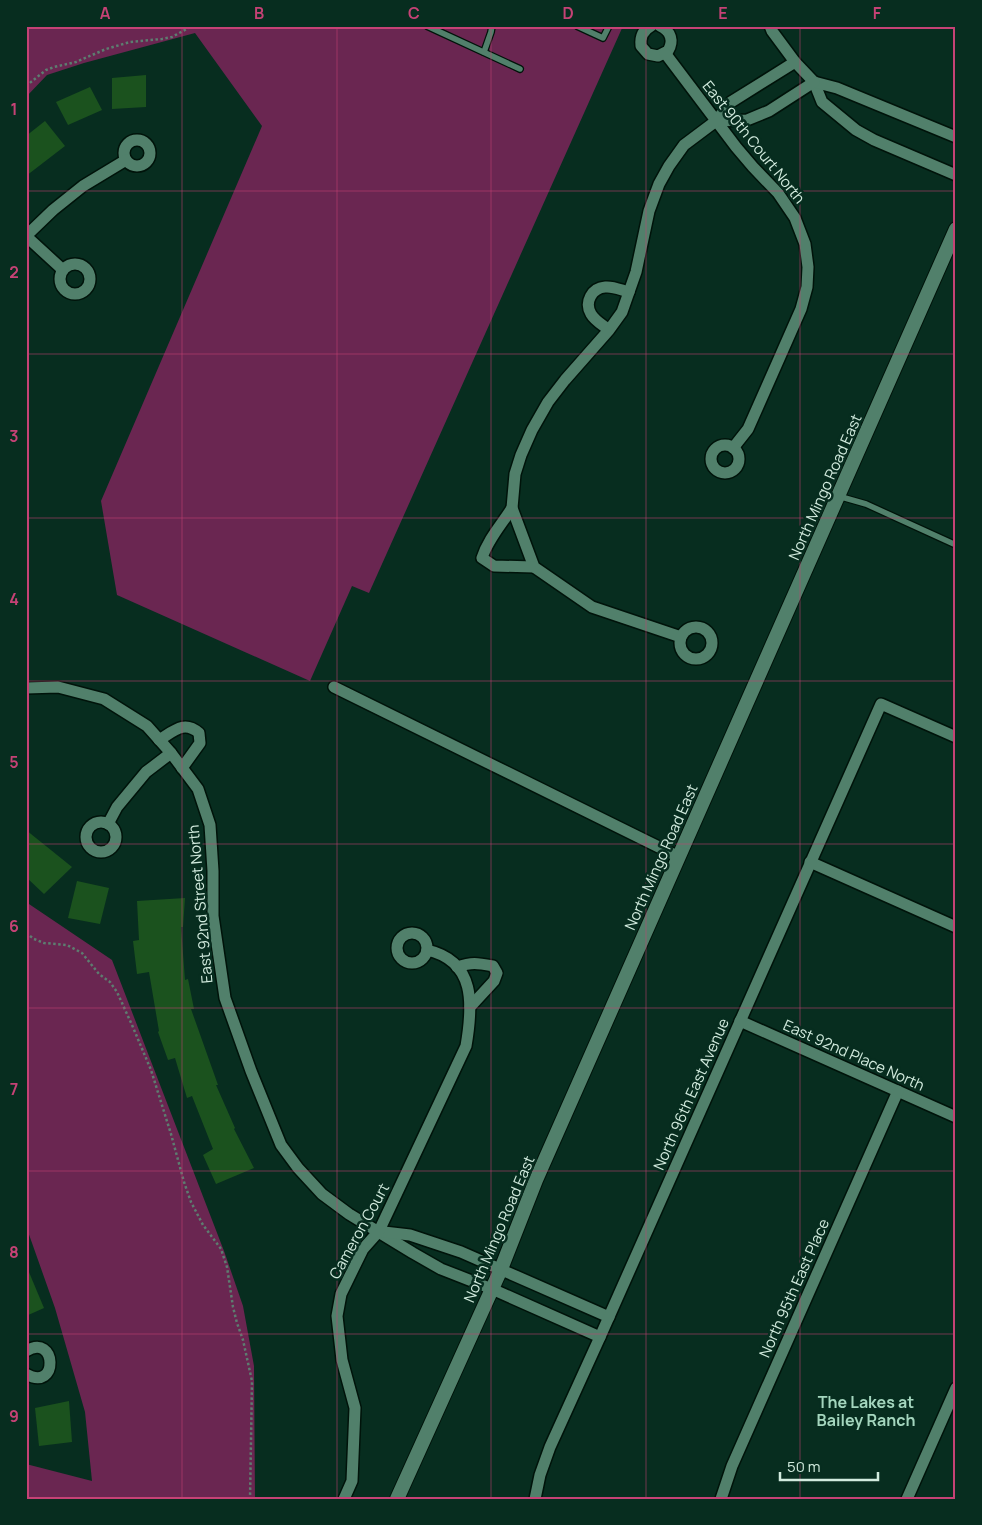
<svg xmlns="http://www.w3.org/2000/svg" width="982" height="1525" viewBox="0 0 982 1525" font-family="Manrope,sans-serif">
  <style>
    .green { fill: #6a2651 }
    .building { fill: #1b521e }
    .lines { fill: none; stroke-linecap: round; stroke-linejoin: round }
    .service-casing { stroke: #00130a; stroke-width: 8 }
    .minor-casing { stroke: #00130a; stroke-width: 14 }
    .tertiary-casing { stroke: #00130a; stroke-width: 16 }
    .path { stroke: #5d7d70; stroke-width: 2.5; stroke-dasharray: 2.5 2.5; stroke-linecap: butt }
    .service { stroke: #51806b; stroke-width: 5.5 }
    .minor { stroke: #51806b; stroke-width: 11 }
    .tertiary { stroke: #51806b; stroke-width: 14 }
    .grid { fill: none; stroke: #c54275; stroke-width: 1; stroke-opacity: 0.55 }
    .labels { text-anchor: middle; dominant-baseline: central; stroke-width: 5; stroke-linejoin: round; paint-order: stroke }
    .street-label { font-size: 15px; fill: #d2ebde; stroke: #072d1f }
    .neighbourhood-label { font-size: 16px; font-weight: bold; fill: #a4d6be; stroke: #072d1f }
    .neatline { fill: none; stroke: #c54275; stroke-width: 2 }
    .grid-label { font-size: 16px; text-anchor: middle; font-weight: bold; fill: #c54275 }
  </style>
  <rect width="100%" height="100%" fill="#072d1f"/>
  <g class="green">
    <polygon points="26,26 623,26 369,593 352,586 310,681 117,595 101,501 262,126 195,33 84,63 47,75 26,97"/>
    <polygon points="26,902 112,960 224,1251 243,1306 254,1366 255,1499 26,1499 26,1464 92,1481 85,1412 55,1308 26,1226"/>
  </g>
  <g class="building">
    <polygon points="146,75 146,107 112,109 112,78"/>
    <polygon points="90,87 102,110 68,125 56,102"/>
    <polygon points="45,121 65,146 26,176 26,136"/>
    <polygon points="26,830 72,867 44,894 26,877"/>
    <polygon points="77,881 109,888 100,924 68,918"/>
    <polygon points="185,898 183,927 181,927 185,980 188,979 194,1009 191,1009 218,1085 216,1085 235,1128 234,1129 254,1168 216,1184 203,1155 213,1149 192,1096 187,1098 175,1058 168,1060 158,1032 159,1031 149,972 137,974 133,941 139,940 137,901"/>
    <polygon points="26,1265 44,1308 26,1316"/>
    <polygon points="69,1401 72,1442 39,1446 35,1408"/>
  </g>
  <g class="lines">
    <g class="service-casing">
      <g id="service">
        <polyline points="427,26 520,69"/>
        <polyline points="577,26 603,38 609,26"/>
        <polyline points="484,52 491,32 492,26"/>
        <polyline points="838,496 866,504 956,545"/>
      </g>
    </g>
    <g class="minor-casing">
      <g id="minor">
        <path d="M651,26C643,30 640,37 641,46L648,54L658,56L668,51C674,41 671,31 660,26"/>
        <polyline points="770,26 772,31 795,62 814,82 822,102 856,130 874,140 956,175"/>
        <polyline points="665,53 736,147 753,167 778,193 795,218 805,244 808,267 807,287 801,309 748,429 733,448"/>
        <polyline points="814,82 837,88 956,137"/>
        <polyline points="716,121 747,120 769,111 814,82"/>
        <circle cx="137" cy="153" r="13"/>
        <polyline points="26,236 53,210 83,186 126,160"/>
        <polyline points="26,236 63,270"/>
        <circle cx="75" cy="279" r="15"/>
        <polyline points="629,292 636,272 649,211 659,184 669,166 684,145 716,121 731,102 795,62"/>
        <path d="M609,330C603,325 595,321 591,314C584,302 592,288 605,287C613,286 621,290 629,292L622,312L609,330L565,380L548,402L532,430L521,455L515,474L512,508L534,567L592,607L681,637"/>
        <circle cx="725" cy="459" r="14"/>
        <path d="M512,508C502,524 488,539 482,558L494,566L534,567"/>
        <circle cx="696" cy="643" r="16"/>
        <polyline points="334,687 679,857"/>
        <polyline points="26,688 58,687 104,699 147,726 171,753 198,789 210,825 213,871 213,916 225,998 251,1071 281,1145 298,1168 322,1194 349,1214 413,1253 441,1269 492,1289 600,1337"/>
        <path d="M159,740C174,731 184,720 199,733L200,743L182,768"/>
        <circle cx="101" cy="837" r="15"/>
        <polyline points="108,824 117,807 146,772 171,753"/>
        <polyline points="810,862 956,927"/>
        <circle cx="412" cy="948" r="15"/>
        <path d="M457,967C472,962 477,963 493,966L497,973L494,981L470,1007"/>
        <polyline points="740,1021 956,1117"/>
        <polyline points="384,1232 410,1235 461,1252 609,1317"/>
        <path d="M26,1351C57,1332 59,1393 26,1374"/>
        <path d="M344,1499L352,1481L355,1408L342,1360L337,1316L341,1294L363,1249L379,1231L466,1046C473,1005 476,961 427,950"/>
        <polyline points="535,1499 540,1475 550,1447 600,1337 881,704 956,737"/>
        <polyline points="721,1499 732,1466 898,1091"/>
        <polyline points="907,1499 956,1388"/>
      </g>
    </g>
    <g class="tertiary-casing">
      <polyline id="tertiary" points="397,1499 501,1269 536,1180 956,229"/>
    </g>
    <g class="path">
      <polyline points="26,86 46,70 54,67 76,62 106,49 130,42 162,39 172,37 192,26"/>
      <polyline points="26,933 34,939 44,943 67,945 82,953 99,974 110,982 117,992 132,1025 151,1070 171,1134 184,1182 191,1202 203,1225 221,1249 227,1267 233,1307 237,1323 243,1340 252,1381 250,1499"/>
    </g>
    <use href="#service" class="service"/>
    <use href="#minor" class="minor"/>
    <use href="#tertiary" class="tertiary"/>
  </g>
  <path class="grid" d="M182,26V1499M337,26V1499M491,26V1499M646,26V1499M800,26V1499M26,191H956M26,354H956M26,518H956M26,681H956M26,844H956M26,1008H956M26,1171H956M26,1334H956"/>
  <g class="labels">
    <g class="street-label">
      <text transform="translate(754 142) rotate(51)">East 90th Court North</text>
      <text transform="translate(825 487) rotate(-66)">North Mingo Road East</text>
      <text transform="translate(661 857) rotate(-66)">North Mingo Road East</text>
      <text transform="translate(200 904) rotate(-95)">East 92nd Street North</text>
      <text transform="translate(854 1055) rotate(24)">East 92nd Place North</text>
      <text transform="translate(691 1094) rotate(-66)">North 96th East Avenue</text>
      <text transform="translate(499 1229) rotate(-67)">North Mingo Road East</text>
      <text transform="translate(359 1231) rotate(-61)">Cameron Court</text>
      <text transform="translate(794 1288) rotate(-66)">North 95th East Place</text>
    </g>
    <g class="neighbourhood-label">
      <text x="866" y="1402">The Lakes at<tspan x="866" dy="18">Bailey Ranch</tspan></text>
    </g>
  </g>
  <rect width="982" height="1525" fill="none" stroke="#072d1f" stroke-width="55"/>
  <path d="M780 1472v8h98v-8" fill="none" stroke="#d2ebde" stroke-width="2.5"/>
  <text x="787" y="1472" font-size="15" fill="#d2ebde" stroke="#072d1f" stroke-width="4" paint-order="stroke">50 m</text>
  <rect x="28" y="28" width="926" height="1470" class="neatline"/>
  <g class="grid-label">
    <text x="105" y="19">A</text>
    <text x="259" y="19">B</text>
    <text x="414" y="19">C</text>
    <text x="568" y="19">D</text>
    <text x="723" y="19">E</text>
    <text x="877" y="19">F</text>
    <text x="14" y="115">1</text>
    <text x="14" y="278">2</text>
    <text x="14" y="442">3</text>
    <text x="14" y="605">4</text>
    <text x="14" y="768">5</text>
    <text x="14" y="932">6</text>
    <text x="14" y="1095">7</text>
    <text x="14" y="1258">8</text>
    <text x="14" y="1422">9</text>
  </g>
</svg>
